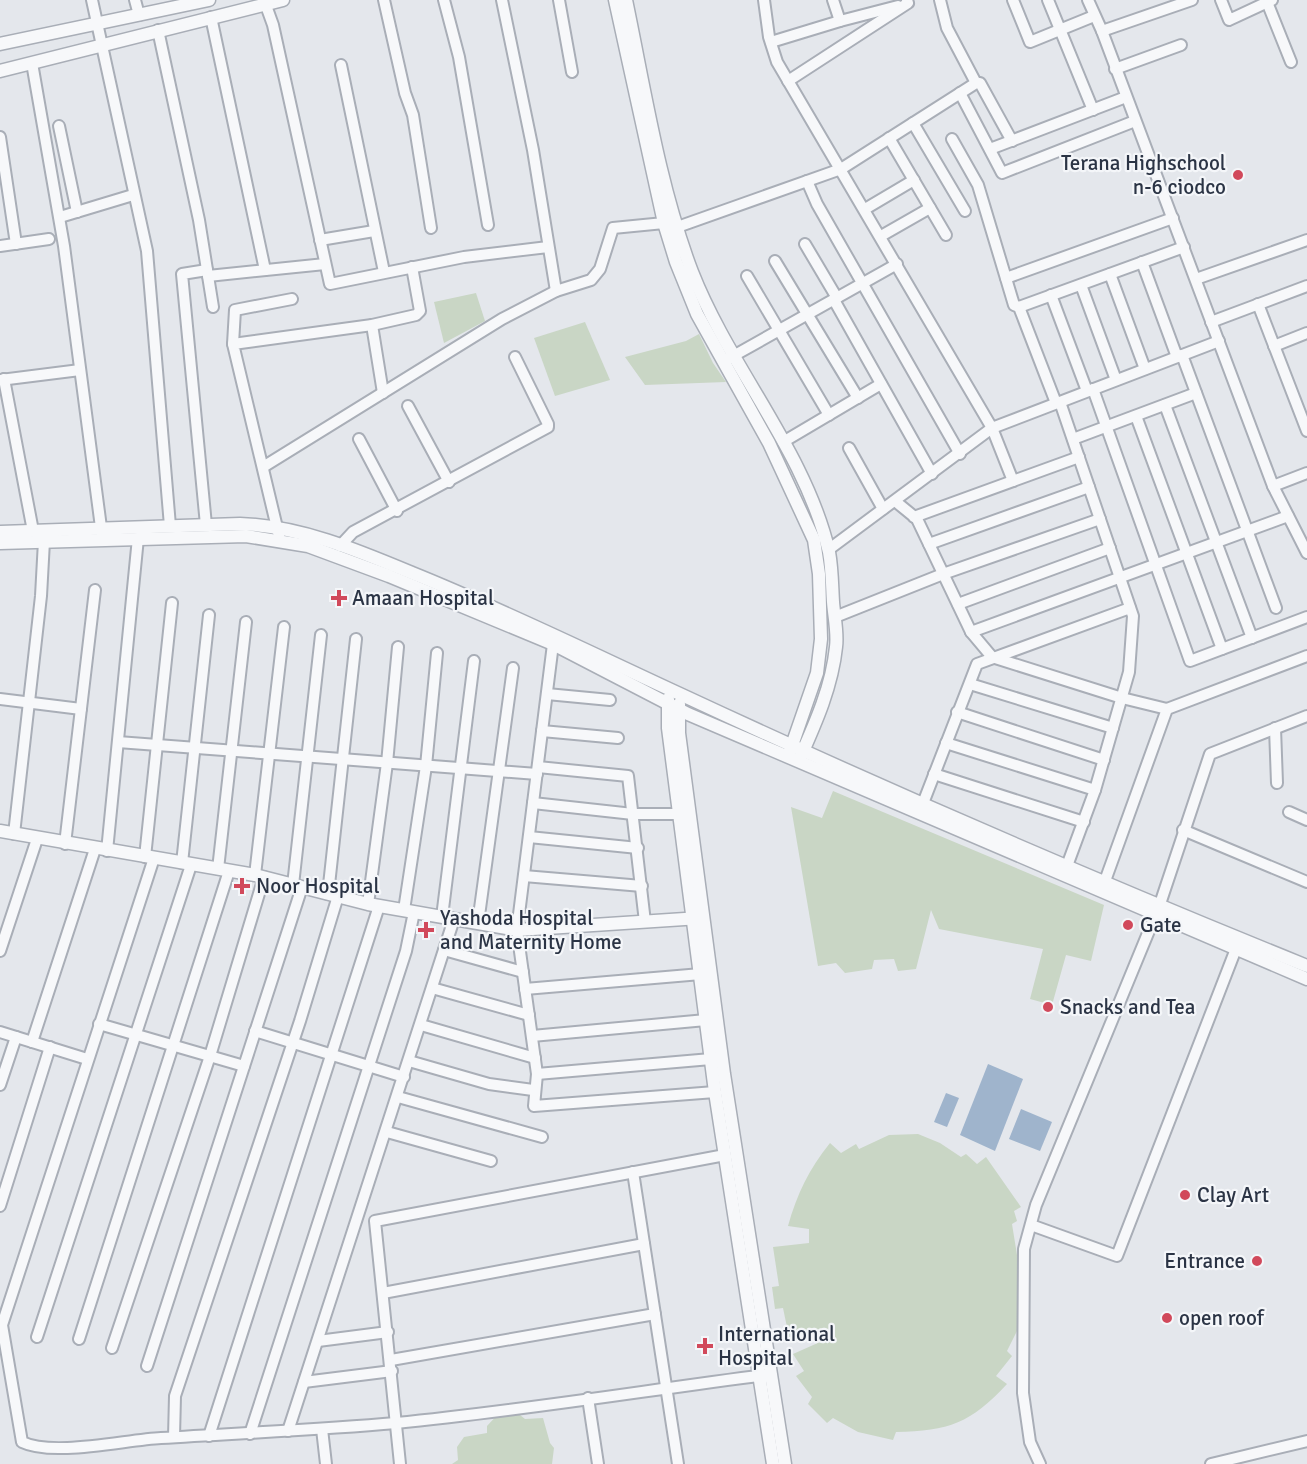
<svg xmlns="http://www.w3.org/2000/svg" width="1307" height="1464" viewBox="0 0 1307 1464" font-family="Signika,sans-serif">
  <style>
    .green { fill: #c9d6c5 }
    .water { fill: #9fb4cc }
    .lines { fill: none; stroke-linecap: round; stroke-linejoin: round }
    .minor-casing { stroke: #a9aeb7; stroke-width: 14 }
    .tertiary-casing { stroke: #a9aeb7; stroke-width: 15 }
    .minor { stroke: #f7f8fa; stroke-width: 10 }
    .tertiary { stroke: #f7f8fa; stroke-width: 12 }
    .poi-dot { fill: #d1495b; stroke: #f4f6f9; stroke-width: 2 }
    .labels { text-anchor: middle; dominant-baseline: central; stroke-width: 4.5; stroke-linejoin: round; paint-order: stroke }
    .poi-label { font-size: 21px; fill: #2b3445; stroke: #f4f6f9; text-anchor: start }
  </style>
  <rect width="100%" height="100%" fill="#e4e7ec"/>
  <g class="green">
    <polygon points="476,293 485,321 444,343 434,302"/>
    <polygon points="585,322 610,380 555,396 534,338"/>
    <polygon points="699,334 713,363 726,382 645,385 625,357 686,341"/>
    <polygon points="833,791 1104,905 1091,961 1066,955 1052,1005 1030,999 1043,949 939,929 931,910 916,969 898,971 894,959 874,960 872,969 845,973 836,963 818,966 791,807 822,818"/>
    <path d="M918,1134L940,1143L961,1157L966,1154L977,1164L986,1157L1021,1207L1014,1211L1017,1221L1012,1224L1021,1280L1018,1329L1007,1351L1012,1356L996,1376L1007,1384C971,1423 949,1431 896,1432L893,1440L858,1432L833,1418L827,1423L808,1404L812,1397L796,1376L804,1371L793,1354L820,1342L816,1333L789,1337L783,1308L775,1309L772,1287L779,1286L773,1247L809,1243V1229L788,1226C797,1194 809,1169 830,1143L841,1153L856,1144L859,1149L889,1135Z"/>
    <polygon points="515,1411 525,1419 543,1418 550,1443 554,1448 552,1464 452,1464 458,1460 457,1447 464,1437 487,1433 487,1426 500,1412"/>
  </g>
  <g class="water">
    <polygon points="988,1064 1023,1079 995,1151 960,1135"/>
    <polygon points="946,1093 959,1098 947,1127 934,1122"/>
    <polygon points="1021,1109 1052,1122 1040,1151 1009,1139"/>
  </g>
  <g class="lines">
    <g class="minor-casing">
      <g id="minor">
        <polyline points="92,0 147,251 170,526"/>
        <polyline points="135,0 139,15"/>
        <polyline points="264,0 273,25 330,284 464,257 548,247"/>
        <polyline points="384,0 405,93 413,115 431,228"/>
        <polyline points="444,0 459,57 488,225"/>
        <polyline points="502,0 533,150 556,291"/>
        <polyline points="559,0 572,72"/>
        <polyline points="764,0 769,37 777,62 992,428 1013,481"/>
        <polyline points="1013,0 1030,42 1094,16"/>
        <polyline points="1048,0 1093,110"/>
        <polyline points="1088,0 1102,31 1273,486 1307,553"/>
        <polyline points="1221,0 1229,20 1272,0"/>
        <polyline points="1267,2 1291,62"/>
        <polyline points="211,17 265,270"/>
        <polyline points="840,21 898,6"/>
        <polyline points="158,30 199,220 213,307"/>
        <polyline points="1102,31 1192,0"/>
        <polyline points="771,42 840,21 833,0"/>
        <polyline points="32,63 64,246 102,535"/>
        <polyline points="341,65 384,272"/>
        <polyline points="1115,69 1181,45"/>
        <polyline points="788,81 908,3 907,0"/>
        <polyline points="976,83 980,83 1012,141"/>
        <polyline points="960,93 1002,173 1135,121"/>
        <polyline points="913,123 965,211"/>
        <polyline points="59,126 77,212"/>
        <polyline points="0,137 16,244"/>
        <polyline points="889,138 946,235"/>
        <polyline points="952,139 978,185 1014,305 1019,307 1056,403"/>
        <polyline points="990,149 1126,97"/>
        <polyline points="807,181 817,204 960,454"/>
        <polyline points="865,209 914,180"/>
        <polyline points="60,217 133,195"/>
        <polyline points="669,230 841,169 976,83 947,28 940,0"/>
        <polyline points="881,236 930,208"/>
        <polyline points="320,240 374,231"/>
        <polyline points="805,244 837,298"/>
        <polyline points="0,246 49,239"/>
        <polyline points="775,261 858,398"/>
        <polyline points="1142,262 1177,357"/>
        <polyline points="1110,274 1145,369"/>
        <polyline points="208,276 325,264"/>
        <polyline points="747,276 829,415"/>
        <polyline points="1006,278 1173,218"/>
        <polyline points="1196,279 1307,240"/>
        <polyline points="1081,285 1116,380"/>
        <polyline points="1051,295 1087,391"/>
        <polyline points="834,300 932,474"/>
        <polyline points="1258,304 1307,431"/>
        <polyline points="1019,307 1184,247"/>
        <polyline points="1211,322 1307,286"/>
        <polyline points="372,325 383,393"/>
        <polyline points="233,344 235,310 292,299"/>
        <polyline points="1274,346 1307,333"/>
        <polyline points="1182,355 1276,608"/>
        <polyline points="726,360 897,264"/>
        <polyline points="4,379 33,531"/>
        <polyline points="0,380 80,370"/>
        <polyline points="1093,389 1190,661 1307,617"/>
        <polyline points="1060,402 1133,616 1129,672 1095,790 1064,874"/>
        <polyline points="1165,405 1252,638"/>
        <polyline points="408,406 449,482"/>
        <polyline points="1136,416 1222,649"/>
        <polyline points="359,439 397,511"/>
        <polyline points="1073,439 1196,393"/>
        <polyline points="783,442 881,384"/>
        <polyline points="849,448 883,509"/>
        <polyline points="263,467 502,319 556,291 591,280 600,269 613,228 664,223"/>
        <polyline points="1273,486 1307,473"/>
        <polyline points="895,501 917,519 971,632 992,657 1122,698 1167,709"/>
        <polyline points="914,517 1079,457"/>
        <polyline points="206,525 182,274 207,270"/>
        <polyline points="279,536 233,344 372,325 416,315 420,311 412,267"/>
        <polyline points="929,544 1089,487"/>
        <polyline points="340,546 353,532 548,427 548,424 515,357"/>
        <polyline points="828,550 992,428 1219,341"/>
        <polyline points="958,604 1110,548"/>
        <polyline points="835,617 943,574 1100,519"/>
        <polyline points="971,632 1288,516"/>
        <polyline points="553,644 517,930 537,1074 534,1106 715,1092"/>
        <polyline points="970,684 1113,728"/>
        <polyline points="547,694 610,700"/>
        <polyline points="0,699 81,709"/>
        <polyline points="957,712 1104,760"/>
        <polyline points="1275,728 1277,783"/>
        <polyline points="542,731 618,738"/>
        <polyline points="118,742 537,774"/>
        <polyline points="946,743 1095,790"/>
        <polyline points="538,767 628,776 645,922"/>
        <polyline points="934,774 1084,822"/>
        <polyline points="533,803 633,814 680,814"/>
        <polyline points="920,811 977,664 1130,608"/>
        <polyline points="1289,812 1307,820"/>
        <polyline points="1183,830 1307,882"/>
        <polyline points="14,834 41,596 44,541"/>
        <polyline points="529,837 638,848"/>
        <polyline points="65,844 95,590"/>
        <polyline points="107,851 138,538"/>
        <polyline points="145,857 172,603"/>
        <path d="M154,858L2,1325L22,1442C53,1457 124,1440 161,1438C239,1433 318,1430 396,1423C519,1411 642,1391 765,1375"/>
        <polyline points="182,863 209,615"/>
        <polyline points="218,869 246,622"/>
        <polyline points="255,875 284,627"/>
        <polyline points="524,876 642,886"/>
        <polyline points="1105,881 1167,709 1307,656"/>
        <polyline points="293,885 321,635"/>
        <polyline points="328,894 356,639"/>
        <polyline points="368,904 387,763 398,647"/>
        <polyline points="404,910 426,766 437,653"/>
        <polyline points="442,917 474,661"/>
        <polyline points="478,923 513,668"/>
        <polyline points="444,950 523,972"/>
        <polyline points="0,951 37,839"/>
        <polyline points="432,988 529,1015"/>
        <polyline points="525,989 701,974"/>
        <polyline points="99,1024 244,1066"/>
        <polyline points="421,1025 535,1058"/>
        <polyline points="255,1031 404,1077"/>
        <polyline points="0,1032 87,1059"/>
        <polyline points="532,1036 706,1020"/>
        <polyline points="32,1042 95,849"/>
        <polyline points="409,1061 489,1084 533,1090"/>
        <polyline points="537,1074 711,1059"/>
        <polyline points="0,1085 16,1037"/>
        <polyline points="398,1097 542,1137"/>
        <polyline points="387,1132 491,1161"/>
        <polyline points="633,1172 678,1464"/>
        <polyline points="0,1206 50,1047"/>
        <polyline points="1031,1225 1117,1256 1239,941"/>
        <polyline points="383,1293 644,1244"/>
        <polyline points="37,1337 191,865"/>
        <polyline points="79,1339 229,871"/>
        <polyline points="318,1341 388,1332"/>
        <polyline points="112,1348 210,1056 264,877"/>
        <polyline points="391,1360 655,1314"/>
        <polyline points="147,1366 302,887"/>
        <polyline points="304,1382 392,1371"/>
        <polyline points="588,1398 598,1464"/>
        <polyline points="322,1429 326,1464"/>
        <polyline points="288,1431 454,919"/>
        <polyline points="250,1434 406,951 414,912"/>
        <polyline points="209,1436 379,906"/>
        <polyline points="174,1437 175,1396 300,1021 338,896"/>
        <polyline points="400,1464 375,1221 725,1155"/>
        <polyline points="1040,1464 1030,1442 1023,1393 1024,1249 1036,1205 1160,904 1210,754 1307,716"/>
        <polyline points="1211,1464 1307,1441"/>
      </g>
    </g>
    <g class="tertiary-casing">
      <g id="tertiary">
        <polyline points="615,0 664,223 676,262 697,314 769,443 814,540 819,574 821,639 817,673 790,751"/>
        <path d="M626,0C645,91 659,185 692,272C730,369 805,450 829,552C832,568 832,586 833,602C834,616 838,633 836,647C832,686 816,722 800,758"/>
        <polyline points="0,44 209,0"/>
        <polyline points="0,71 283,0"/>
        <path d="M0,532L240,524C300,526 357,550 412,573C504,610 593,654 682,695C888,791 1097,881 1307,966"/>
        <polyline points="0,543 246,536 308,546 389,576 553,644 688,714 1307,979"/>
        <polyline points="668,699 668,728 715,1092 773,1464"/>
        <polyline points="679,704 679,733 724,1074 785,1464"/>
        <polyline points="0,831 255,875 368,904 517,930 700,918"/>
      </g>
    </g>
    <use href="#minor" class="minor"/>
    <use href="#tertiary" class="tertiary"/>
  </g>
  <g class="poi-dot">
    <circle cx="1238" cy="175" r="6"/>
    <path d="M336 589h6v6h6v6h-6v6h-6v-6h-6v-6h6z"/>
    <path d="M239 877h6v6h6v6h-6v6h-6v-6h-6v-6h6z"/>
    <circle cx="1128" cy="925" r="6"/>
    <path d="M423 921h6v6h6v6h-6v6h-6v-6h-6v-6h6z"/>
    <circle cx="1048" cy="1007" r="6"/>
    <circle cx="1185" cy="1195" r="6"/>
    <circle cx="1257" cy="1261" r="6"/>
    <circle cx="1167" cy="1318" r="6"/>
    <path d="M702 1337h6v6h6v6h-6v6h-6v-6h-6v-6h6z"/>
  </g>
  <g class="labels">
    <g class="poi-label">
      <text x="1226" y="163" text-anchor="end">Terana Highschool<tspan x="1226" dy="24">n-6 ciodco</tspan></text>
      <text x="352" y="598">Amaan Hospital</text>
      <text x="256" y="886">Noor Hospital</text>
      <text x="440" y="918">Yashoda Hospital<tspan x="440" dy="24">and Maternity Home</tspan></text>
      <text x="1140" y="925">Gate</text>
      <text x="1060" y="1007">Snacks and Tea</text>
      <text x="1197" y="1195">Clay Art</text>
      <text x="1245" y="1261" text-anchor="end">Entrance</text>
      <text x="1179" y="1318">open roof</text>
      <text x="718" y="1334">International<tspan x="718" dy="24">Hospital</tspan></text>
    </g>
  </g>
</svg>
